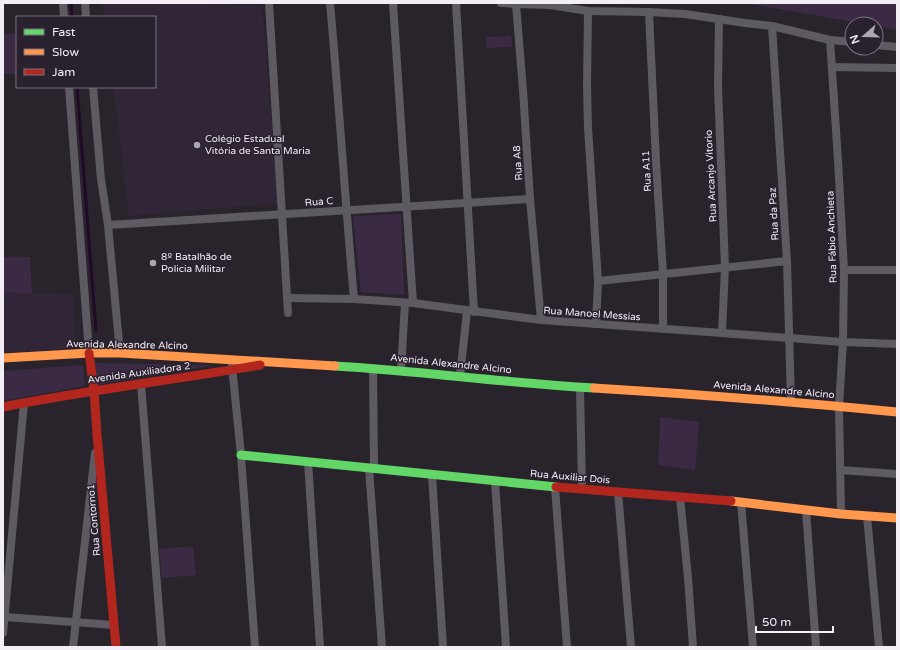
<svg xmlns="http://www.w3.org/2000/svg" width="900" height="650" viewBox="0 0 900 650" font-family="'Varela Round',sans-serif">
  <style>
    .built { fill: #312637 }
    .grass { fill: #3b2a44 }
    .lines { fill: none; stroke-linecap: round; stroke-linejoin: round }
    .stream { stroke: #200929; stroke-width: 3 }
    .street { stroke: #5e5a61; stroke-width: 8 }
    .fast { stroke: #63d668; stroke-width: 9 }
    .slow { stroke: #ff974d; stroke-width: 9 }
    .jam { stroke: #b3261e; stroke-width: 9 }
    .poi-dot { fill: #aca7af; stroke: #2a212f; stroke-width: 1.5 }
    .labels { text-anchor: middle; dominant-baseline: central; stroke-width: 3; stroke-linejoin: round; paint-order: stroke }
    .poi-label { font-size: 10px; fill: #f3edf6; stroke: #2a212f; text-anchor: start }
    .street-label { font-size: 10px; fill: #f3edf6; stroke: #2a212f }
  </style>
  <rect width="100%" height="100%" fill="#29242c"/>
  <g class="built">
    <polygon points="102,3 178,3 262,6 278,203 129,216 113,87 155,87 155,17 104,17"/>
    <polygon points="3,292 73,294 76,348 3,353"/>
  </g>
  <g class="grass">
    <polygon points="745,3 897,3 897,30 876,26 876,24 865,24"/>
    <polygon points="17,33 17,75 3,73 3,34"/>
    <polygon points="511,36 512,47 487,48 486,37"/>
    <polygon points="401,214 404,295 361,292 353,216"/>
    <polygon points="3,257 30,257 32,294 3,292"/>
    <polygon points="95,363 214,365 98,385"/>
    <polygon points="83,365 85,386 3,401 3,371"/>
    <polygon points="660,417 699,422 695,470 658,465"/>
    <polygon points="193,546 196,575 162,578 159,549"/>
  </g>
  <g class="lines">
    <g class="stream">
      <polyline points="71,3 72,17"/>
      <polyline points="77,87 96,331"/>
    </g>
    <g class="street">
      <polyline points="63,3 64,17"/>
      <polyline points="85,3 86,17"/>
      <polyline points="269,3 288,313"/>
      <path d="M330,3C339,102 345,200 354,299"/>
      <polyline points="393,3 413,303"/>
      <polyline points="456,3 474,312"/>
      <polyline points="501,3 516,4 550,5 588,11 649,12 685,14 745,23 772,26 830,40 852,42"/>
      <polyline points="516,4 523,90 530,199 541,320"/>
      <polyline points="588,11 587,86 588,128 598,281 596,324"/>
      <polyline points="649,12 656,161 663,274 663,329"/>
      <polyline points="719,19 718,87 725,267 722,333"/>
      <polyline points="772,26 787,261 791,402"/>
      <polyline points="830,40 838,160 844,270 843,342 839,407 841,514"/>
      <polyline points="876,45 897,47"/>
      <polyline points="832,67 897,68"/>
      <polyline points="69,87 89,353"/>
      <polyline points="93,87 101,179 108,225 120,353"/>
      <polyline points="108,225 530,199"/>
      <polyline points="844,270 897,270"/>
      <polyline points="598,281 787,261"/>
      <polyline points="287,298 354,299 413,303 541,320 722,333 843,342 897,344"/>
      <polyline points="232,366 241,455 255,647"/>
      <polyline points="373,368 374,468"/>
      <polyline points="401,370 405,303"/>
      <polyline points="460,376 467,311"/>
      <polyline points="141,384 162,647"/>
      <polyline points="580,387 582,489"/>
      <polyline points="308,462 320,647"/>
      <polyline points="369,468 382,647"/>
      <polyline points="840,470 897,474"/>
      <polyline points="432,475 443,647"/>
      <polyline points="495,481 506,647"/>
      <polyline points="555,487 567,647"/>
      <polyline points="618,492 631,647"/>
      <polyline points="680,497 688,578 693,647"/>
      <polyline points="741,502 753,647"/>
      <polyline points="806,510 816,647"/>
      <polyline points="867,516 879,647"/>
      <polyline points="5,617 114,625"/>
      <polyline points="3,633 24,403"/>
      <polyline points="73,647 95,453"/>
    </g>
    <g class="fast">
      <path d="M335,366C421,371 507,383 594,388"/>
      <polyline points="241,455 556,487"/>
    </g>
    <g class="slow">
      <polyline points="3,358 89,353 120,353 335,366"/>
      <path d="M594,388C695,394 796,402 897,412"/>
      <polyline points="731,501 841,514 897,518"/>
    </g>
    <g class="jam">
      <polyline points="89,353 94,390 97,434 116,647"/>
      <path d="M3,407C88,390 174,380 260,365"/>
      <polyline points="556,487 731,501"/>
    </g>
  </g>
  <g class="poi-dot">
    <circle cx="197" cy="145" r="4"/>
    <circle cx="153" cy="263" r="4"/>
  </g>
  <g class="labels">
    <g class="poi-label">
      <text x="205" y="139">Colégio Estadual<tspan x="205" dy="12">Vitória de Santa Maria</tspan></text>
      <text x="161" y="257">8º Batalhão de<tspan x="161" dy="12">Policia Militar</tspan></text>
    </g>
    <g class="street-label">
      <text transform="translate(518 163) rotate(-94)">Rua A8</text>
      <text transform="translate(647 171) rotate(-93)">Rua A11</text>
      <text transform="translate(711 176) rotate(-93)">Rua Arcanjo Vitorio</text>
      <text transform="translate(319 202) rotate(-4)">Rua C</text>
      <text transform="translate(774 214) rotate(-93)">Rua da Paz</text>
      <text transform="translate(832 237) rotate(-92)">Rua Fábio Anchieta</text>
      <text transform="translate(592 314) rotate(4)">Rua Manoel Messias</text>
      <text transform="translate(127 345) rotate(1)">Avenida Alexandre Alcino</text>
      <text transform="translate(451 364) rotate(6)">Avenida Alexandre Alcino</text>
      <text transform="translate(139 373) rotate(-8)">Avenida Auxiliadora 2</text>
      <text transform="translate(774 390) rotate(5)">Avenida Alexandre Alcino</text>
      <text transform="translate(570 477) rotate(5)">Rua Auxiliar Dois</text>
      <text transform="translate(94 520) rotate(-95)">Rua Contorno1</text>
    </g>
  </g>
  <rect width="900" height="650" fill="none" stroke="#f3edf6" stroke-width="8"/>
  <rect x="16" y="16" width="140" height="72" fill="#2a212f" stroke="#7a737f"/>
  <rect x="24" y="29" width="20" height="6" fill="#63d668" stroke="#7a737f"/>
  <text x="52" y="36" font-size="12" fill="#f3edf6">Fast</text>
  <rect x="24" y="49" width="20" height="6" fill="#ff974d" stroke="#7a737f"/>
  <text x="52" y="56" font-size="12" fill="#f3edf6">Slow</text>
  <rect x="24" y="69" width="20" height="6" fill="#b3261e" stroke="#7a737f"/>
  <text x="52" y="76" font-size="12" fill="#f3edf6">Jam</text>
  <g transform="translate(864 36) rotate(250)"><circle r="19" fill="#2a212f" stroke="#7a737f"/>
  <path d="M0-3L7 15L0 10L-7 15Z" fill="#aca7af"/>
  <text y="-6" font-size="11" font-weight="bold" text-anchor="middle" fill="#f3edf6">N</text>
  </g>
  <path d="M756 626v6h77v-6" fill="none" stroke="#f3edf6" stroke-width="2"/>
  <text x="762" y="626" font-size="12" fill="#f3edf6" stroke="#2a212f" stroke-width="3" paint-order="stroke">50 m</text>
</svg>
